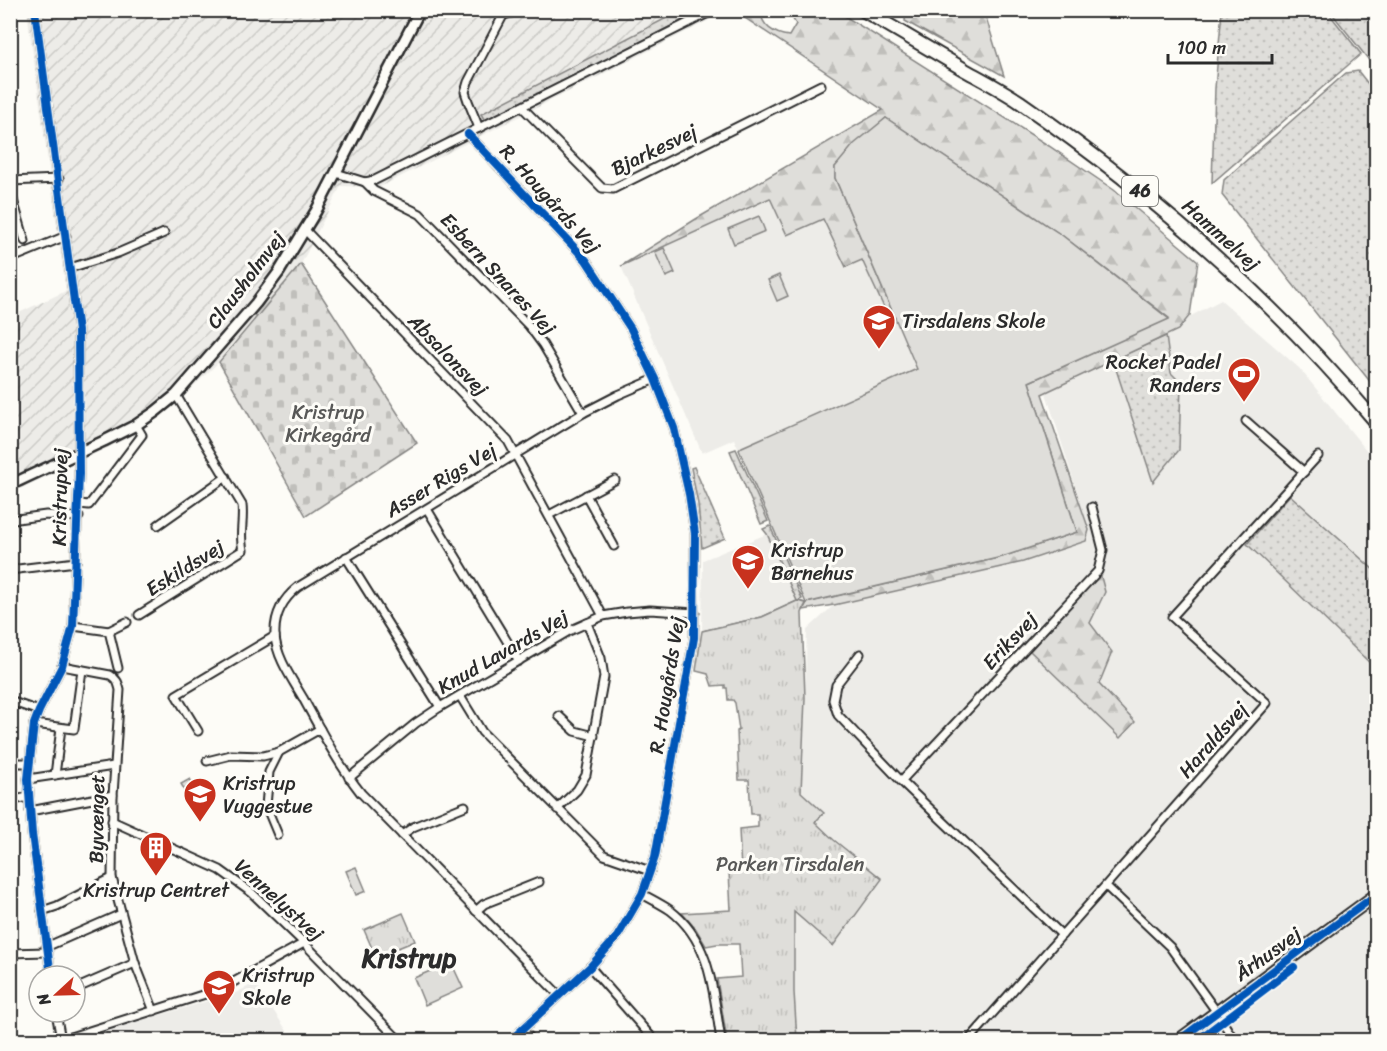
<svg xmlns="http://www.w3.org/2000/svg" width="1387" height="1051" viewBox="0 0 1387 1051" font-family="Sriracha,sans-serif">
  <style>
    .built { fill: #edece8 }
    .industrial { fill: url(#industrial-furrows) }
    .grass { fill: url(#grass-dots); stroke: #858482; stroke-width: 1.5 }
    .forest { fill: url(#forest-firs); stroke: #858482; stroke-width: 1.5 }
    .cemetery { fill: url(#cemetery-stones); stroke: #858482; stroke-width: 1.5 }
    .park { fill: url(#park-tufts); stroke: #858482; stroke-width: 1.5 }
    .pitch { fill: #dfdeda; stroke: #858482; stroke-width: 1.5 }
    .lines { fill: none; stroke-linecap: round; stroke-linejoin: round }
    .minor-casing { stroke: #2b2b2b; stroke-width: 11 }
    .tertiary-casing { stroke: #2b2b2b; stroke-width: 14 }
    .secondary-casing { stroke: #2b2b2b; stroke-width: 15 }
    .trunk-casing { stroke: #2b2b2b; stroke-width: 16 }
    .minor { stroke: #fdfcf7; stroke-width: 7 }
    .tertiary { stroke: #fdfcf7; stroke-width: 9 }
    .secondary { stroke: #fdfcf7; stroke-width: 10 }
    .trunk { stroke: #fdfcf7; stroke-width: 12 }
    .cycleway-casing { stroke: #fdfcf7; stroke-width: 11 }
    .cycleway { stroke: #0057b8; stroke-width: 8 }
    .labels { text-anchor: middle; dominant-baseline: central; stroke-width: 6; stroke-linejoin: round; paint-order: stroke }
    .shield { fill: #fdfcf7; stroke: #6a6a68; stroke-width: 1.5 }
    .shield-label { font-size: 18px; font-weight: bold; fill: #2b2b2b }
    .street-label { font-size: 20px; fill: #2b2b2b; stroke: #fdfcf7 }
    .poi-label { font-size: 20px; fill: #2b2b2b; stroke: #fdfcf7; text-anchor: start }
    .park-label { font-size: 20px; fill: #585857; stroke: #fdfcf7 }
    .district-label { font-size: 26px; font-weight: bold; fill: #2b2b2b; stroke: #fdfcf7 }
  </style>
  <defs>
    <pattern id="industrial-furrows" width="10" height="10" patternUnits="userSpaceOnUse" patternTransform="scale(1.5)"><rect width="10" height="10" fill="#edece8"/><path d="M-1 1l2-2M0 10L10 0M9 11l2-2" fill="none" stroke="#cbcbc7"/></pattern>
    <pattern id="grass-dots" width="8" height="8" patternUnits="userSpaceOnUse" patternTransform="scale(1.5)"><rect width="8" height="8" fill="#dfdeda"/><path d="M2 2h.1M6 6h.1" fill="none" stroke="#c0bfbb" stroke-width="1.8" stroke-linecap="round"/></pattern>
    <pattern id="forest-firs" width="22" height="20" patternUnits="userSpaceOnUse" patternTransform="scale(1.5)"><rect width="22" height="20" fill="#dfdeda"/><path d="M5 1l3.5 6h-7zM16 11l3.5 6h-7z" fill="#c0bfbb"/></pattern>
    <pattern id="cemetery-stones" width="16" height="16" patternUnits="userSpaceOnUse" patternTransform="scale(1.5)"><rect width="16" height="16" fill="#dfdeda"/><path d="M2 7V4a2 2 0 0 1 4 0v3zM10 15v-3a2 2 0 0 1 4 0v3z" fill="#c0bfbb"/></pattern>
    <pattern id="park-tufts" width="24" height="20" patternUnits="userSpaceOnUse" patternTransform="scale(1.5)"><rect width="24" height="20" fill="#dfdeda"/><path d="M3 7l-1-3M5 7V3M7 7l1-3M15 17l-1-3M17 17v-4M19 17l1-3" fill="none" stroke="#c0bfbb"/></pattern>
  </defs>
  <rect width="100%" height="100%" fill="#fdfcf7"/>
  <filter id="ink" filterUnits="userSpaceOnUse"><feTurbulence type="fractalNoise" baseFrequency=".0167" numOctaves="2"/><feDisplacementMap in="SourceGraphic" scale="12" xChannelSelector="R" yChannelSelector="G"/><feConvolveMatrix kernelMatrix="1 2 1 2 8 2 1 2 1" color-interpolation-filters="sRGB"/></filter>
  <g filter="url(#ink)">
    <g class="built">
      <polygon points="886,118 1063,236 1169,319 1029,382 1077,532 1002,557 806,603 734,439 702,453 621,266 770,197 823,219 846,266 862,260 887,314 893,312 835,178"/>
      <polygon points="1221,300 1299,368 1376,462 1376,1040 797,1040 794,992 794,911 833,946 881,879 815,822 823,813 801,792 807,630 834,605 1023,562 1086,541 1089,530 1046,393"/>
      <polygon points="767,534 797,601 762,617 702,631 703,560"/>
      <polygon points="255,983 293,1040 114,1040 110,1030 214,999 224,999"/>
    </g>
    <polygon class="industrial" points="27,11 727,11 380,187 341,186 301,264 219,362 175,404 136,434 21,488 11,465 10,389 12,388 10,380 10,317 66,291"/>
    <g class="grass">
      <polygon points="680,11 700,11 493,118 484,119 481,114"/>
      <polygon points="1222,11 1327,11 1361,54 1212,183 1215,88"/>
      <polygon points="1330,11 1376,11 1376,69"/>
      <polygon points="1358,71 1376,94 1376,389 1222,195 1224,180 1346,73"/>
      <polygon points="1166,336 1171,373 1181,383 1179,450 1153,482 1113,360"/>
      <polygon points="736,449 768,521 761,524 730,451"/>
      <polygon points="694,467 725,538 702,548 698,504 691,468"/>
      <polygon points="1290,495 1374,570 1376,567 1376,669 1247,544"/>
      <polygon points="770,526 802,599 798,601 802,602 798,609 702,631 762,617 797,601 767,534 763,529"/>
    </g>
    <g class="forest">
      <path d="M733,10L761,11C761,26 774,34 789,36L796,24L788,11H837L1049,146L1114,190L1198,261L1190,315L1178,330L1042,394L1089,530L1086,541L1023,562L834,605L803,610L807,603L1002,557L1077,532L1029,382L1169,318L1063,236L886,118L835,167V178L893,313L887,314L862,260L846,267L823,219L787,235L770,198L621,266L696,219L883,110Z"/>
      <polygon points="906,11 984,11 1004,76 905,21"/>
      <polygon points="1100,573 1105,592 1090,623 1112,652 1099,684 1135,722 1120,738 1030,651"/>
    </g>
    <polygon class="cemetery" points="301,264 417,443 306,516 219,362"/>
    <g class="park">
      <polygon points="797,601 806,603 802,613 805,698 801,792 824,813 815,822 834,840 882,879 833,946 794,912 794,992 797,1040 727,1040 717,979 741,977 739,944 717,944 706,946 696,929 682,913 731,910 729,872 741,871 739,829 758,827 758,814 751,814 749,780 739,780 737,731 739,730 735,703 733,700 728,700 727,688 725,688 725,685 712,686 708,674 696,671 702,631 762,617"/>
      <polygon points="356,867 366,891 356,895 346,871"/>
      <polygon points="403,913 415,941 376,957 364,930"/>
    </g>
    <g class="pitch">
      <polygon points="886,118 1063,236 1169,319 1029,382 1077,532 1002,557 806,603 739,450 742,447 917,369 835,178 835,167 854,144"/>
      <polygon points="759,216 765,231 734,244 728,229"/>
      <polygon points="664,248 675,273 666,277 655,252"/>
      <polygon points="779,275 788,296 777,301 768,280"/>
      <polygon points="190,779 201,797 192,802 181,784"/>
      <polygon points="451,962 463,988 425,1005 414,978"/>
    </g>
    <g class="lines">
      <g class="minor-casing">
        <g id="minor">
          <polyline points="35,10 78,331 79,474 73,626 62,666 39,711 34,724 28,779 32,834 51,976"/>
          <polyline points="504,15 522,10"/>
          <polyline points="522,107 602,188 613,189 821,85"/>
          <polyline points="479,128 468,101 465,92 468,82 506,10"/>
          <polyline points="468,134 586,260 631,329 655,379 674,428 689,494 695,534 694,638 655,857 642,894 617,937 590,967 511,1040"/>
          <polyline points="336,173 365,182 375,180 714,10"/>
          <polyline points="10,181 59,179"/>
          <polyline points="365,182 374,191 420,214 529,326 543,345 583,413"/>
          <polyline points="10,184 11,193 25,241"/>
          <polyline points="305,230 508,441 603,616"/>
          <polyline points="10,259 66,236"/>
          <polyline points="70,268 118,253 164,233"/>
          <polyline points="1246,421 1304,472"/>
          <polyline points="586,495 614,546"/>
          <polyline points="79,504 89,505 142,435 136,425"/>
          <polyline points="427,509 519,661"/>
          <polyline points="549,515 615,480"/>
          <polyline points="10,520 46,515 79,517"/>
          <polyline points="158,525 226,477"/>
          <polyline points="346,557 440,707"/>
          <polyline points="10,570 76,562"/>
          <path d="M139,615L243,550C239,534 244,521 242,505L176,395"/>
          <polyline points="73,626 109,631 118,668"/>
          <polyline points="109,631 127,622"/>
          <polyline points="860,654 836,685 833,700 838,715 901,781 1062,935"/>
          <path d="M62,666L110,675C117,679 118,682 120,690L113,795L112,878L135,963L154,1011"/>
          <polyline points="460,696 482,732 604,855 650,871"/>
          <polyline points="10,701 39,711"/>
          <polyline points="559,716 575,731 594,736"/>
          <polyline points="34,724 74,729 82,670"/>
          <polyline points="198,731 176,695 275,636"/>
          <polyline points="207,761 231,755 263,756 279,752"/>
          <polyline points="10,763 29,763"/>
          <polyline points="55,775 61,728"/>
          <polyline points="349,778 416,723 440,707 569,631 603,616 627,612 650,610 695,613"/>
          <polyline points="28,779 114,766"/>
          <polyline points="901,781 1098,571 1103,550 1092,507"/>
          <polyline points="10,801 28,797"/>
          <polyline points="557,809 577,790 586,775 604,677 601,658 587,623"/>
          <polyline points="30,811 113,795"/>
          <polyline points="112,821 220,870 252,893 304,943 399,1040"/>
          <polyline points="278,835 266,806 269,772 279,752 320,729"/>
          <polyline points="402,835 413,827 465,806"/>
          <polyline points="1106,886 1170,947 1216,1011 1234,1040"/>
          <path d="M642,894C651,899 661,904 670,910C712,942 713,993 721,1040"/>
          <polyline points="42,911 57,906 112,878"/>
          <polyline points="476,911 484,904 539,882"/>
          <polyline points="46,947 121,914"/>
          <polyline points="10,953 47,952"/>
          <polyline points="590,967 654,1040"/>
          <polyline points="75,989 135,963"/>
          <path d="M559,995L361,793C338,764 321,731 303,698C292,679 276,657 275,635C274,614 283,599 298,587L583,413L618,395L655,379"/>
          <polyline points="56,1012 61,1040"/>
          <polyline points="522,1030 532,1040"/>
          <polyline points="61,1040 221,989 304,943"/>
          <polyline points="969,1040 1267,703 1172,617 1318,456"/>
        </g>
      </g>
      <g class="tertiary-casing">
        <polyline id="tertiary" points="10,485 104,441 136,425 155,412 176,395 256,303 279,272 316,211 420,10"/>
      </g>
      <g class="secondary-casing">
        <polyline id="secondary" points="1179,1040 1376,895"/>
      </g>
      <g class="trunk-casing">
        <path id="trunk" d="M863,10C897,30 931,50 965,70C983,80 1002,90 1020,102C1152,193 1272,299 1376,422"/>
      </g>
      <use href="#minor" class="minor"/>
      <use href="#tertiary" class="tertiary"/>
      <use href="#secondary" class="secondary"/>
      <use href="#trunk" class="trunk"/>
      <g class="cycleway-casing">
        <g id="cycleway">
          <polyline points="35,10 78,331 79,474 73,626 62,666 39,711 34,724 28,779 32,834 51,976"/>
          <polyline points="468,134 586,260 631,329 655,379 674,428 689,494 695,534 694,638 655,857 642,894 617,937 590,967 511,1040"/>
          <polyline points="1179,1040 1376,895"/>
          <polyline points="1198,1040 1294,967"/>
        </g>
      </g>
      <use href="#cycleway" class="cycleway"/>
    </g>
  </g>
  <defs>
    <g id="school-pin" transform="scale(1.725)"><path d="M0 17L-7.5 6A9.5 9.5 0 1 1 7.5 6Z" fill="#c8321e" stroke="#fdfcf7"/><path d="M0-5L7-2L0 1L-7-2ZM-4 1L0 2.5L4 1V4Q0 6-4 4Z" fill="#fff"/></g>
    <g id="stadium-pin" transform="scale(1.725)"><path d="M0 17L-7.5 6A9.5 9.5 0 1 1 7.5 6Z" fill="#c8321e" stroke="#fdfcf7"/><path d="M0-5a6.5 5 0 1 0 0 10a6.5 5 0 1 0 0-10ZM-3.5-1.8h7v3.6h-7Z" fill="#fff"/></g>
    <g id="building-pin" transform="scale(1.725)"><path d="M0 17L-7.5 6A9.5 9.5 0 1 1 7.5 6Z" fill="#c8321e" stroke="#fdfcf7"/><path d="M-4-6H4V6H1V3H-1V6H-4ZM-2.5-4.3h1.7v1.8h-1.7ZM.8-4.3h1.7v1.8H.8ZM-2.5-1h1.7V.8h-1.7ZM.8-1h1.7V.8H.8Z" fill="#fff"/></g>
  </defs>
  <g fill-rule="evenodd">
    <use href="#school-pin" x="879" y="321"/>
    <use href="#stadium-pin" x="1244" y="374"/>
    <use href="#school-pin" x="748" y="561"/>
    <use href="#school-pin" x="200" y="794"/>
    <use href="#building-pin" x="156" y="848"/>
    <use href="#school-pin" x="219" y="986"/>
  </g>
  <g class="labels">
    <rect class="shield" x="1122" y="176" width="36" height="30" rx="4.5"/>
    <g class="shield-label">
      <text x="1140" y="191">46</text>
    </g>
    <g class="street-label">
      <text transform="translate(654 150) rotate(-26)">Bjarkesvej</text>
      <text transform="translate(550 199) rotate(48)">R. Hougårds Vej</text>
      <text transform="translate(1221 235) rotate(42)">Hammelvej</text>
      <text transform="translate(498 274) rotate(47)">Esbern Snares Vej</text>
      <text transform="translate(246 280) rotate(-53)">Clausholmvej</text>
      <text transform="translate(448 355) rotate(46)">Absalonsvej</text>
      <text transform="translate(441 480) rotate(-31)">Asser Rigs Vej</text>
      <text transform="translate(60 497) rotate(-89)">Kristrupvej</text>
      <text transform="translate(185 568) rotate(-32)">Eskildsvej</text>
      <text transform="translate(1010 641) rotate(-47)">Eriksvej</text>
      <text transform="translate(503 652) rotate(-30)">Knud Lavards Vej</text>
      <text transform="translate(667 685) rotate(-81)">R. Hougårds Vej</text>
      <text transform="translate(1213 740) rotate(-49)">Haraldsvej</text>
      <text transform="translate(97 819) rotate(-89)">Byvænget</text>
      <text transform="translate(279 900) rotate(42)">Vennelystvej</text>
      <text transform="translate(1268 954) rotate(-36)">Århusvej</text>
    </g>
    <g class="poi-label">
      <text x="902" y="321">Tirsdalens Skole</text>
      <text x="1221" y="362" text-anchor="end">Rocket Padel<tspan x="1221" dy="23">Randers</tspan></text>
      <text x="771" y="550">Kristrup<tspan x="771" dy="23">Børnehus</tspan></text>
      <text x="223" y="783">Kristrup<tspan x="223" dy="23">Vuggestue</tspan></text>
      <text x="156" y="890" text-anchor="middle">Kristrup Centret</text>
      <text x="242" y="975">Kristrup<tspan x="242" dy="23">Skole</tspan></text>
    </g>
    <g class="park-label">
      <text x="328" y="412">Kristrup<tspan x="328" dy="23">Kirkegård</tspan></text>
      <text x="790" y="864">Parken Tirsdalen</text>
    </g>
    <g class="district-label">
      <text x="409" y="958">Kristrup</text>
    </g>
  </g>
  <rect width="1387" height="1051" fill="none" stroke="#fdfcf7" stroke-width="36"/>
  <rect x="18" y="18" width="1351" height="1015" fill="none" stroke="#2b2b2b" stroke-width="2" filter="url(#ink)"/>
  <g transform="translate(57 994) rotate(248)"><circle r="28" fill="#fdfcf7" stroke="#a9a8a5" stroke-width="1.5"/>
  <path d="M0-4.5L10 22L0 15L-10 22Z" fill="#c8321e"/>
  <text y="-9" font-size="16" font-weight="bold" text-anchor="middle" fill="#2b2b2b">N</text>
  </g>
  <path d="M1168 54v9h104v-9" fill="none" stroke="#2b2b2b" stroke-width="3"/>
  <text x="1177" y="54" font-size="18" fill="#2b2b2b" stroke="#fdfcf7" stroke-width="4.5" paint-order="stroke">100 m</text>
</svg>
